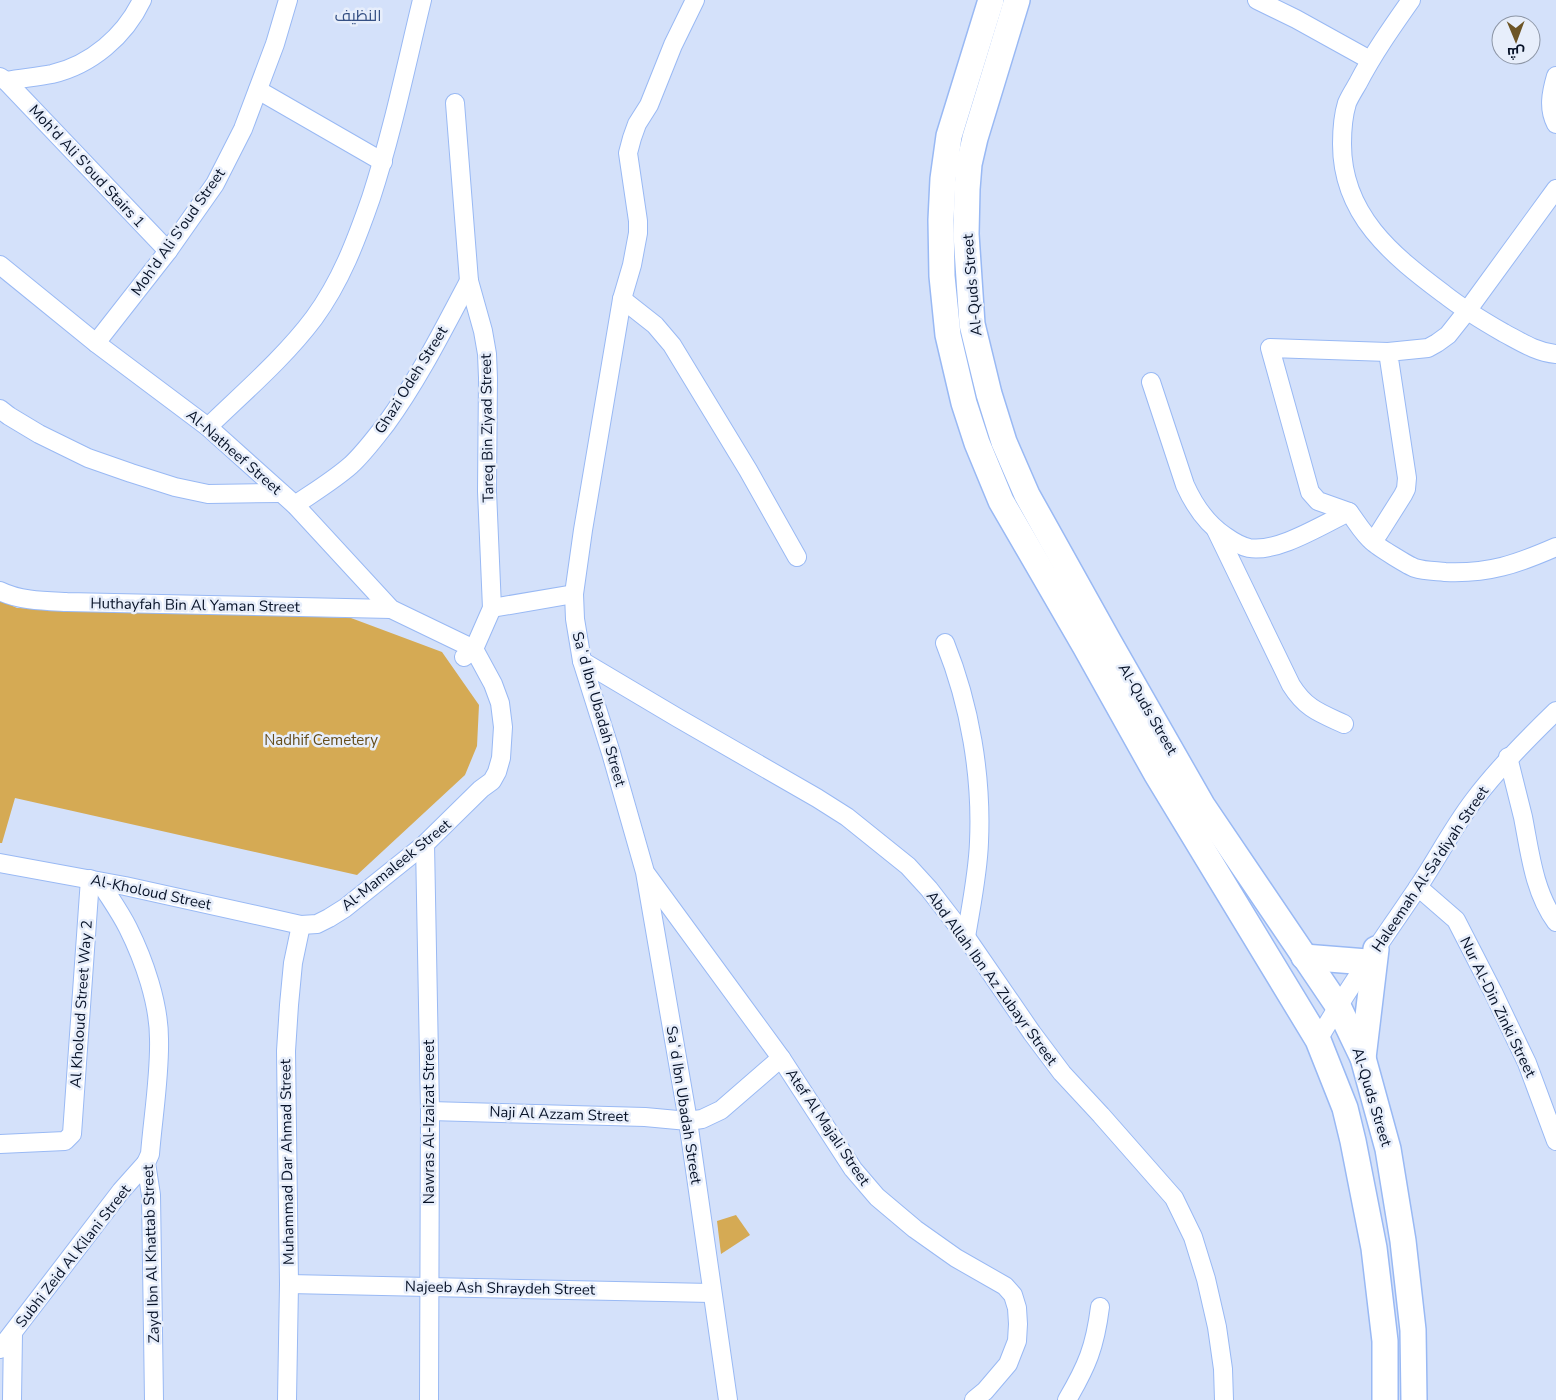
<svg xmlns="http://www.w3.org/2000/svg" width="1556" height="1400" viewBox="0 0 1556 1400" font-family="'Nunito Sans',Cairo,sans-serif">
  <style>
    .green { fill: #d5aa54 }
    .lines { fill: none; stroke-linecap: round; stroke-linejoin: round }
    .minor-casing { stroke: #99b9f4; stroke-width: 20 }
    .highway-casing { stroke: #99b9f4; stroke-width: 28 }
    .minor { stroke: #fff; stroke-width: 18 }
    .highway { stroke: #fff; stroke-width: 25 }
    .labels { text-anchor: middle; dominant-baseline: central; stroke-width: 5; stroke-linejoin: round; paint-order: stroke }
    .street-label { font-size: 15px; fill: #071227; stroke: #e7eefb }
    .park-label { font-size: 15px; fill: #654d1c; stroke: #e7eefb }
    .neighbourhood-label { font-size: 16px; fill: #344f83; stroke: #e7eefb }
  </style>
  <rect width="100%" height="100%" fill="#d4e1fa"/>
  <g class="green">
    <polygon points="0,600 17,608 351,618 442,652 479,705 477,746 465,775 357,875 15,798 2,843 0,843"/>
    <polygon points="736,1215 750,1235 721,1254 717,1221"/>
  </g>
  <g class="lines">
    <g class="minor-casing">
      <g id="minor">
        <polyline points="695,0 673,45 649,105 637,124 632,138 628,153 638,221 638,233 632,265 622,299 583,530 574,594 575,619 582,661 611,753 645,872 688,1121 728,1400"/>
        <polyline points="1257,0 1296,19 1370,60"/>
        <path d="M1411,0C1392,27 1373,54 1358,83C1354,90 1350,96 1347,103C1343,116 1342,131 1342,144C1342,215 1392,255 1444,294C1463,309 1483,321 1504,333C1521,342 1536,352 1556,354"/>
        <path d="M1556,76C1551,93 1548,109 1556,124"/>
        <polyline points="0,77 6,81 168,251"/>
        <path d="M6,81C22,78 37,77 52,74C91,65 125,36 142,0"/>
        <polyline points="258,90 383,162"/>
        <polyline points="455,103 469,281 483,331 487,354 488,378 487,491 492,608 474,649 464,657"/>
        <polyline points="0,265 96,343 208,427 295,505 391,609 474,649"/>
        <polyline points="622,299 655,325 672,345 748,470 797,557"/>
        <polyline points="96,343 168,251 215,184 243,129 275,44 288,0"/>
        <path d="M1151,382L1185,485C1194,505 1207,524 1225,536C1232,541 1240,546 1249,548C1278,553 1323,524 1349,512C1356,521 1363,534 1373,542C1378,547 1409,566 1415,568C1424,571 1436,571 1445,572C1489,574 1517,564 1556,547"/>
        <polyline points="0,409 9,416 39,434 88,458 131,473 175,487 208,494 281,493"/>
        <path d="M208,427C244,392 284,358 314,318C341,281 356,241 371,198C392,134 406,66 422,0"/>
        <path d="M295,505C314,492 334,480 351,465C364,453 375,438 386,424C418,380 443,330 469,281"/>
        <polyline points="1349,512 1318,501 1310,492 1270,348 1388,352"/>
        <path d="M1216,530L1291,685C1306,709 1320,713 1344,724"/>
        <polyline points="1372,541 1379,533 1403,495 1406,489 1407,478 1388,352 1428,348 1437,343 1448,335 1467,311 1556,189"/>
        <path d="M0,591C20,601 45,601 67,602L391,609"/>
        <polyline points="492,608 574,594"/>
        <path d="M945,643C970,705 982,776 979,842C978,873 971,906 966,937"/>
        <polyline points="582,661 678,718 817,798 847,817 908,866 929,889 966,937 1032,1033 1062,1073 1101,1115 1174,1198 1193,1237 1206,1279 1217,1327 1223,1369 1224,1400"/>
        <path d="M1508,757C1513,777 1518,797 1523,817C1530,853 1534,892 1556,922"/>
        <polyline points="425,844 430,1111 429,1400"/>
        <polyline points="0,863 125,886 301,925 317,924 329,918 345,908 425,844 481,789 492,781 497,772 501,758 503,727 500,703 493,684 474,649"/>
        <polyline points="647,875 781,1058 853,1169 877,1197 915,1229 956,1258 1005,1286 1013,1295 1017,1308 1018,1324 1017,1341 1008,1364 985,1391 974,1400"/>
        <path d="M100,882C109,897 120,912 128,928C144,960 159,1003 159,1039C160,1075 153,1117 150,1154L146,1163L151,1195L154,1400"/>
        <polyline points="1418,887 1456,920 1493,992 1527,1063 1556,1141"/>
        <path d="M1318,1040C1347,989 1381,942 1414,893C1435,863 1451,830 1474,800C1498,768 1527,739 1556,711"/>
        <polyline points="430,1111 645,1117 688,1121 702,1119 721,1110 781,1058"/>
        <polyline points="0,1144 65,1141 72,1134 90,879"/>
        <polyline points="289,1284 711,1293"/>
        <polyline points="0,1349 121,1191 146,1163"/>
        <polyline points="12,1400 13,1333"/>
        <polyline points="287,1400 289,1284 286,1051 289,1005 293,963 301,925"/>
        <path d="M1067,1400C1087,1366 1095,1347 1100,1307"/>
      </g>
    </g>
    <g class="highway-casing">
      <g id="highway">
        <polyline points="991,0 949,136 943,179 941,220 942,276 948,335 964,403 977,443 1001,501 1085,646 1156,773 1318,1040 1345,1108 1353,1141 1374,1248 1385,1341 1385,1400"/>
        <polyline points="1017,0 975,138 969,164 967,189 966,234 972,324 989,394 1004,442 1027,495 1109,642 1202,805 1338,1006 1363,1058 1388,1149 1403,1241 1413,1330 1414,1400"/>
        <polyline points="1304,957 1367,962"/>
        <polyline points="1363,1058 1376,949"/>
      </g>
    </g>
    <use href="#minor" class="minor"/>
    <use href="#highway" class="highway"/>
  </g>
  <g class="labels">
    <g class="street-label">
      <text transform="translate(87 166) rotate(47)">Moh'd Ali S'oud Stairs 1</text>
      <text transform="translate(178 232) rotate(-55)">Moh'd Ali S'oud Street</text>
      <text transform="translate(972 285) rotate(-95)">Al-Quds Street</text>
      <text transform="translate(411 380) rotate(-58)">Ghazi Odeh Street</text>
      <text transform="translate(487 428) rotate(-91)">Tareq Bin Ziyad Street</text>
      <text transform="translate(234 452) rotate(41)">Al-Natheef Street</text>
      <text transform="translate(195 605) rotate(1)">Huthayfah Bin Al Yaman Street</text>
      <text transform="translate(599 709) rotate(74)">Saʻd Ibn Ubadah Street</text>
      <text transform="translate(1148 709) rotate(60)">Al-Quds Street</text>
      <text transform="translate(396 865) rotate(-39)">Al-Mamaleek Street</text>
      <text transform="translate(1430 869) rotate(-56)">Haleemah Al-Sa'diyah Street</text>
      <text transform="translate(151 892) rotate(12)">Al-Kholoud Street</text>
      <text transform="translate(992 978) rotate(54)">Abd Allah Ibn Az Zubayr Street</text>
      <text transform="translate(81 1004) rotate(-86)">Al Kholoud Street Way 2</text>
      <text transform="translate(1498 1007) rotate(64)">Nur Al-Din Zinki Street</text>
      <text transform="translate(1372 1097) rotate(73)">Al-Quds Street</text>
      <text transform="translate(684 1105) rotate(81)">Saʻd Ibn Ubadah Street</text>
      <text transform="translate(559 1114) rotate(2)">Naji Al Azzam Street</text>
      <text transform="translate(429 1122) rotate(-90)">Nawras Al-Izaizat Street</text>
      <text transform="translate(828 1127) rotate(56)">Atef Al Majali Street</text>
      <text transform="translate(287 1162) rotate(-91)">Muhammad Dar Ahmad Street</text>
      <text transform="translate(151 1254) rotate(-92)">Zayd Ibn Al Khattab Street</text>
      <text transform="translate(73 1256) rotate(-52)">Subhi Zeid Al Kilani Street</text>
      <text transform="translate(500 1288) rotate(1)">Najeeb Ash Shraydeh Street</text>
    </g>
    <g class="park-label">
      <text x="321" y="740">Nadhif Cemetery</text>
    </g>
    <g class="neighbourhood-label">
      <text x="358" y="16">النظيف</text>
    </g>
  </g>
  <g transform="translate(1516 40) rotate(179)"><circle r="24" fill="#e7eefb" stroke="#8d96a6"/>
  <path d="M0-4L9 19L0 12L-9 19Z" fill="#6d5526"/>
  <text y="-8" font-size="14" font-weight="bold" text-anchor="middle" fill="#071227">ش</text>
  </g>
</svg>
